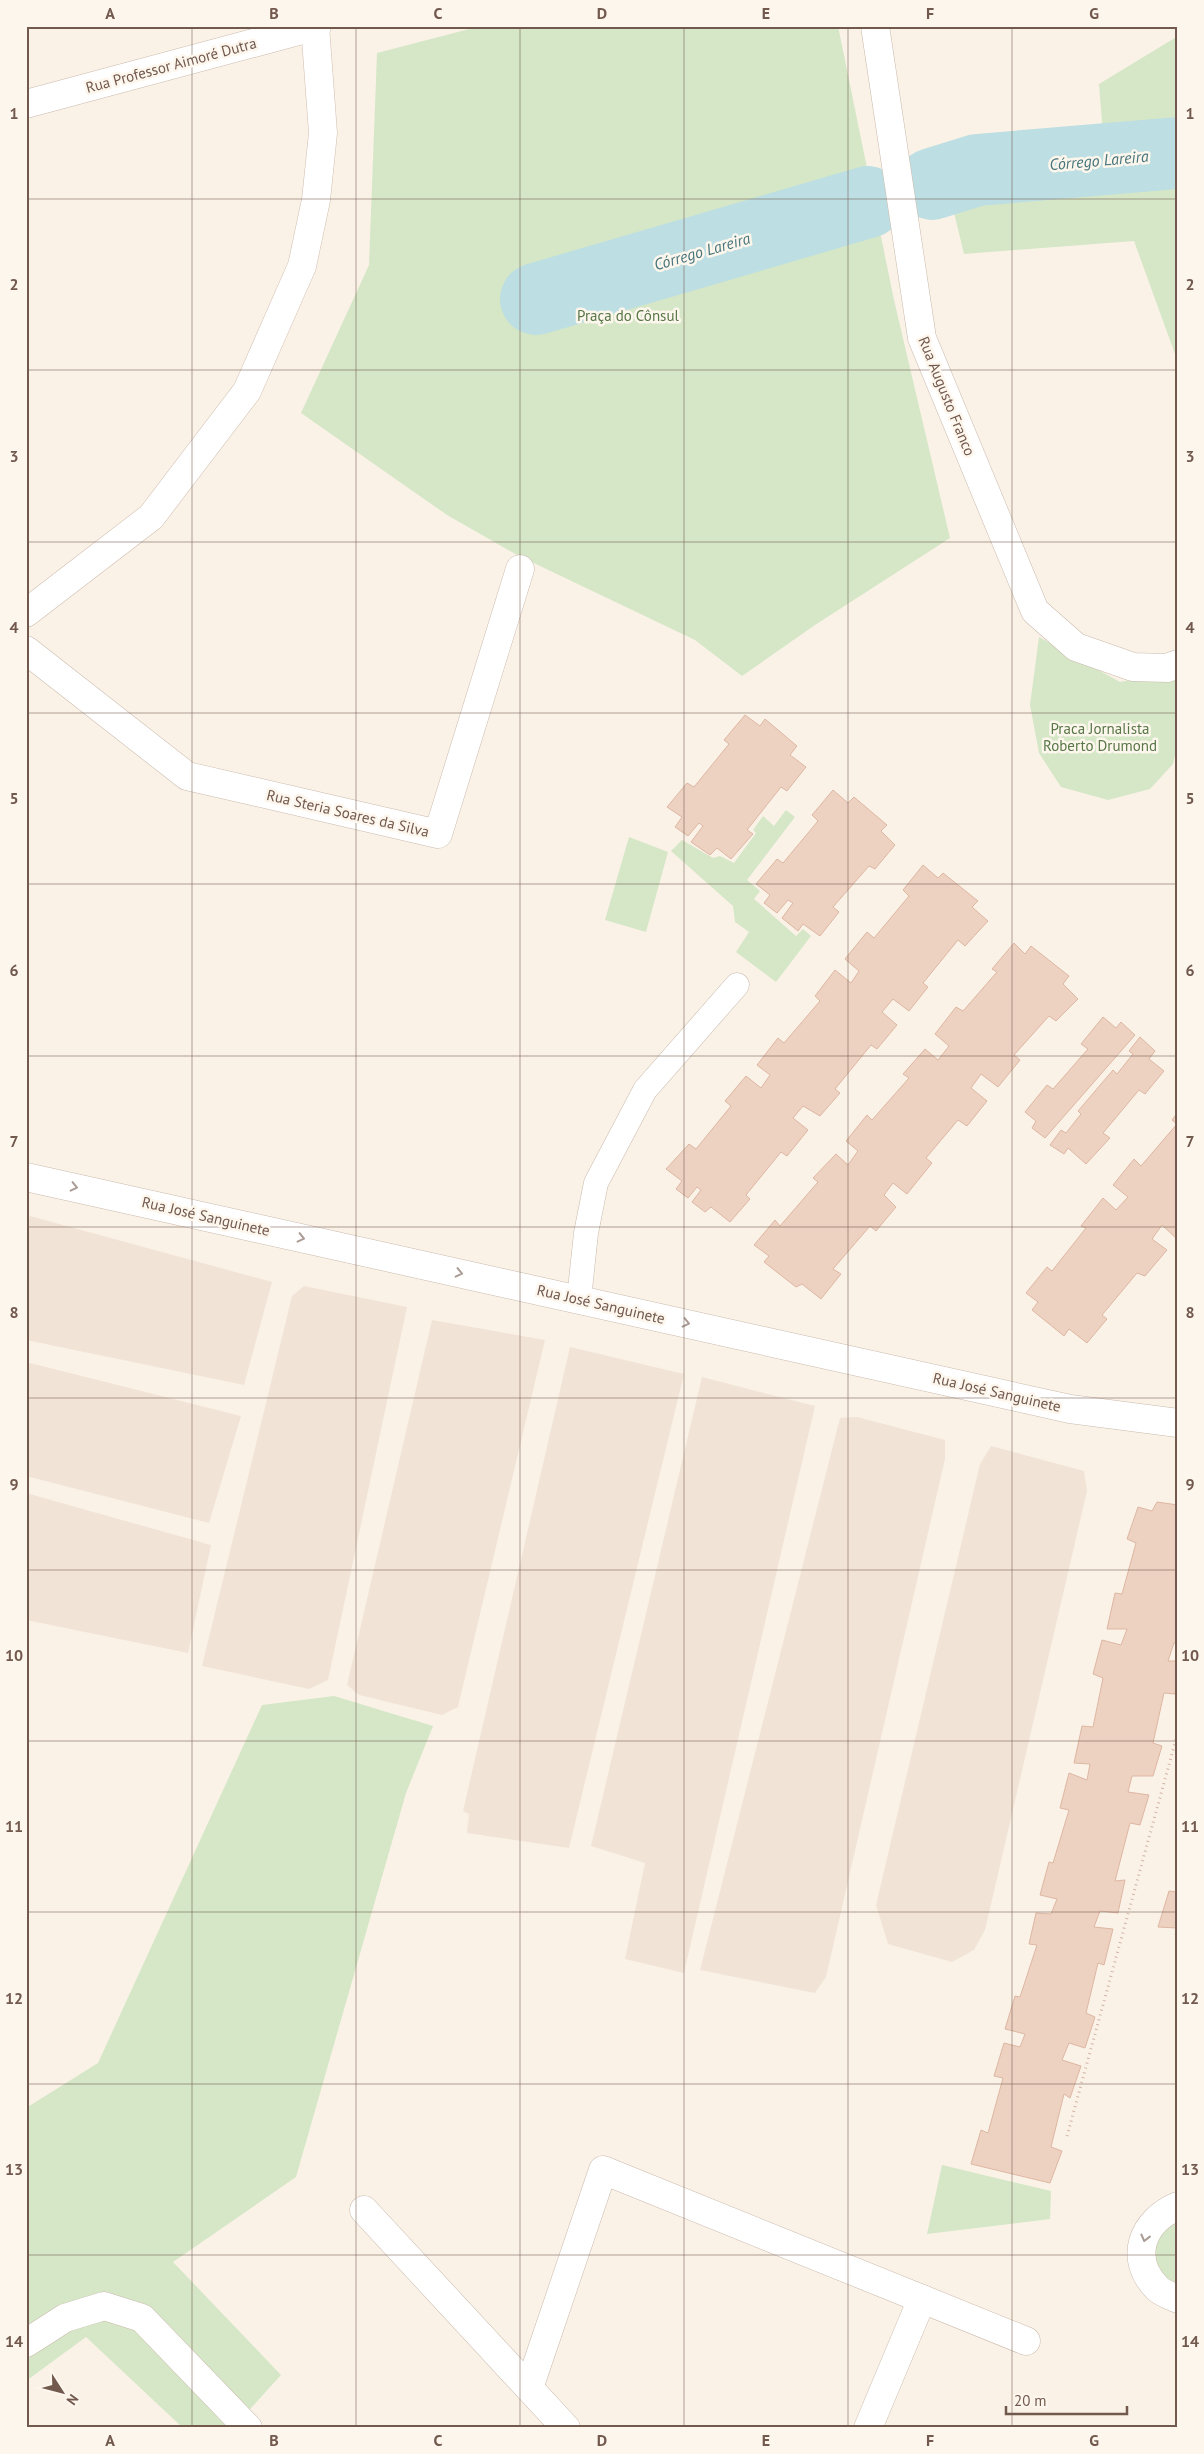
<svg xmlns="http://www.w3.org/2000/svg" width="1204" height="2454" viewBox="0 0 1204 2454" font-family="'PT Sans',sans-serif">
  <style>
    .residential { fill: #f1e4d6 }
    .green { fill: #d5e7c7 }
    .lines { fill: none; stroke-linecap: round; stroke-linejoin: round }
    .river { stroke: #bddee2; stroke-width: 72 }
    .building { fill: #edd1c1; stroke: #deb7a3 }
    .lane-casing { stroke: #cbbaae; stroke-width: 25 }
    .street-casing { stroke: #cbbaae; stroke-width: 29 }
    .secondary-casing { stroke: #d0bcaf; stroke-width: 29 }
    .path { stroke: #d2b4a4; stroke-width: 3; stroke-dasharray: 1 4; stroke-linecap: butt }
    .lane { stroke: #fff; stroke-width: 24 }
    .street { stroke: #fff; stroke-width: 28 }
    .secondary { stroke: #fff; stroke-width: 28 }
    .oneway { stroke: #aa9b95 }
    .grid { fill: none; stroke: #72594e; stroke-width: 1; stroke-opacity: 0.55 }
    .labels { text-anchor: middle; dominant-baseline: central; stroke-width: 5; stroke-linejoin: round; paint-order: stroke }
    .street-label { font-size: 15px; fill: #72594e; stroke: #fdf6ed }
    .park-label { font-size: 15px; fill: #577747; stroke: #fdf6ed }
    .water-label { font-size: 16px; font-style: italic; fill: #46767c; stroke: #fdf6ed }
    .neatline { fill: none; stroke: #72594e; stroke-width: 2 }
    .grid-label { font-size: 16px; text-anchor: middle; font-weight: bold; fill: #72594e }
  </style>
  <rect width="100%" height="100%" fill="#faf2e7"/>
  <g class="residential">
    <polygon points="30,1216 272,1282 244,1385 26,1340 26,1230"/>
    <polygon points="304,1286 407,1307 328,1680 309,1689 202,1666 292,1296"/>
    <polygon points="432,1320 545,1340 458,1707 442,1715 359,1695 347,1685"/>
    <polygon points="570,1347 684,1374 569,1848 467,1833 469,1814 463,1811"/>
    <polygon points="26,1362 241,1416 209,1523 26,1476"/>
    <polygon points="702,1377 815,1406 684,1973 625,1959 645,1863 591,1846"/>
    <polygon points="857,1417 945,1440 945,1459 826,1977 815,1993 700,1970 840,1418"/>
    <polygon points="991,1446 1084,1471 1087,1491 985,1930 974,1950 952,1962 888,1944 876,1905 980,1464"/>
    <polygon points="26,1493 211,1545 188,1653 26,1620"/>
  </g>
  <g class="green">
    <polygon points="481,26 838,26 894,300 950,538 815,625 742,676 695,640 517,555 447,515 301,413 369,265 377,53"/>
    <polygon points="1178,36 1178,353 1175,354 1134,241 964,254 944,171 1103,135 1099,84"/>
    <polygon points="1039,637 1120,682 1178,671 1178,743 1173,764 1150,789 1108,800 1061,787 1039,753 1030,705"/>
    <polygon points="786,810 795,817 747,880 760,891 754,899 796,936 803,929 811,936 776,982 736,952 749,932 735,922 733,906 671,851 682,840 713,858 720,856 734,863 756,833 753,830 763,816 774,826"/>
    <polygon points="629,837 668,852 646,932 605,920"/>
    <polygon points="334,1696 433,1726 406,1793 296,2177 173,2262 281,2375 233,2428 183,2428 86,2337 26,2381 26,2108 98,2063 262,1705"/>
    <polygon points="942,2165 1051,2191 1050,2219 927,2234"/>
    <path d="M1178,2217V2287C1158,2278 1156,2262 1153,2243Z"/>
  </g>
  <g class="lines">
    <g class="river">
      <polyline points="932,184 977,170 1178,153"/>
      <polyline points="536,299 868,202"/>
    </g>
  </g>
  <g class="building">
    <polygon points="745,715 760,726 765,719 797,746 790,755 806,767 787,791 781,787 747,830 753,834 731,859 717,848 710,855 691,842 703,826 699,823 688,836 675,827 682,817 667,807 687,783 694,787 729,744 724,740"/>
    <polygon points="833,790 848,803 854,797 887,825 881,831 895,845 875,869 869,866 833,907 839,912 820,936 803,924 798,931 782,918 793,903 788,900 777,913 764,903 770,895 756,884 777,859 783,863 818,821 812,815"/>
    <polygon points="923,865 938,878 943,873 978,901 972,907 988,921 965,946 958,940 923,983 928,987 909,1011 893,999 882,1012 897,1025 877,1049 871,1045 835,1089 840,1093 820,1116 803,1106 793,1118 808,1130 787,1156 781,1152 746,1195 750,1199 730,1222 711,1207 705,1212 692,1202 701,1190 697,1187 688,1198 676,1189 682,1181 666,1169 689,1144 696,1149 731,1106 725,1101 746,1076 761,1088 770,1075 757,1065 778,1038 784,1043 820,1001 815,996 835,970 851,983 859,971 845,959 867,932 874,938 909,896 903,890"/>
    <polygon points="1014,943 1025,954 1031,946 1069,976 1063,984 1078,999 1056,1021 1049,1016 1014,1055 1020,1060 998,1087 981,1074 971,1088 987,1101 967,1126 958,1120 926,1158 932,1163 907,1194 893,1183 884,1195 896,1207 876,1231 870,1226 833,1269 841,1274 821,1299 802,1284 796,1287 764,1262 769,1256 754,1245 775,1220 780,1226 818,1182 813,1178 836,1154 848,1165 858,1151 846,1141 867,1115 872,1120 909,1078 903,1074 925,1049 938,1060 949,1046 935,1034 956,1007 963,1011 997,972 992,969"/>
    <polygon points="1103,1017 1116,1028 1121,1022 1135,1035 1045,1138 1032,1128 1036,1121 1025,1112 1047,1085 1053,1089 1088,1049 1081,1044"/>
    <polygon points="1140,1037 1155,1051 1149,1059 1164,1071 1145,1094 1139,1090 1103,1133 1110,1138 1086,1164 1068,1148 1064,1154 1050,1145 1061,1130 1066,1133 1081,1114 1078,1111 1113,1070 1117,1074 1133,1054 1129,1051"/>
    <polygon points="1178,1112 1178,1237 1177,1239 1162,1225 1152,1239 1167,1250 1145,1276 1137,1273 1102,1315 1107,1319 1087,1343 1069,1329 1064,1336 1032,1310 1038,1302 1026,1293 1047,1267 1052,1271 1086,1228 1081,1226 1103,1198 1116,1210 1128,1197 1113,1185 1134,1159 1141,1166 1177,1124 1172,1120"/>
    <polygon points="1157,1502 1178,1505 1178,1644 1174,1643 1168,1661 1178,1661 1178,1679 1175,1694 1164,1693 1153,1743 1162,1746 1153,1776 1132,1776 1128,1792 1149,1795 1140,1825 1130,1823 1115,1881 1125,1880 1118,1913 1100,1911 1094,1927 1113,1929 1104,1965 1098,1963 1086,2013 1095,2017 1085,2048 1069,2043 1062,2060 1081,2066 1070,2098 1064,2094 1051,2147 1062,2151 1050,2183 971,2164 981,2130 988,2133 1003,2078 994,2076 1004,2043 1020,2047 1025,2034 1005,2029 1015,1996 1020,1997 1037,1945 1029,1944 1036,1913 1051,1914 1057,1899 1040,1895 1049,1862 1053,1863 1069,1810 1060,1808 1069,1773 1087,1780 1090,1764 1074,1763 1082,1726 1093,1727 1103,1678 1093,1674 1102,1640 1121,1645 1127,1629 1107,1629 1115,1593 1122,1594 1136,1543 1127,1539 1138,1507 1152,1511"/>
    <polygon points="1169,1891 1178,1892 1178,1936 1175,1935 1177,1928 1158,1927"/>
  </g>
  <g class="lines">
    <g class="lane-casing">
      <polyline id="lane" points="579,1299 586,1233 596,1183 645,1090 737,985"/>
    </g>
    <g class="street-casing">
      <g id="street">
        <polyline points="875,26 922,338 1035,611 1076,647 1133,667 1167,668 1178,664"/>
        <polyline points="26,104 317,26"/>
        <polyline points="26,650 187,776 438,834 520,569"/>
        <polyline points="26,1177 1070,1409 1178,1423"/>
        <path d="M1178,2206C1142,2221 1128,2258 1157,2288C1162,2293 1171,2296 1178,2299"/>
        <polyline points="364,2210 566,2428"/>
        <polyline points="26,2343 65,2318 104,2306 142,2318 248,2428"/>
        <polyline points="529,2388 603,2170 1026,2341"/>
        <polyline points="868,2428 922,2299"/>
      </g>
    </g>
    <g class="secondary-casing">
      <polyline id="secondary" points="26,613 151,517 247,391 302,266 316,200 323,133 315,26"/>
    </g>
    <polyline class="path" points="1067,2136 1178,1732"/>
    <use href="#lane" class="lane"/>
    <use href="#street" class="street"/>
    <use href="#secondary" class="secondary"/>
  </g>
  <defs><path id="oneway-chevron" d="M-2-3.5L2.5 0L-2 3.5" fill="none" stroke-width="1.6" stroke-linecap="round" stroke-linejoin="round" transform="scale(1.25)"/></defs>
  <g class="oneway">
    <use href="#oneway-chevron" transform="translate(74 1187) rotate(13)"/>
    <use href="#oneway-chevron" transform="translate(301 1238) rotate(13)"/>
    <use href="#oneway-chevron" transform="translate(459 1273) rotate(13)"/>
    <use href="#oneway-chevron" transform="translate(686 1323) rotate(13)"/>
    <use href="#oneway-chevron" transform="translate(1145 2238) rotate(104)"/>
  </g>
  <path class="grid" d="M192,26V2428M356,26V2428M520,26V2428M684,26V2428M848,26V2428M1012,26V2428M26,199H1178M26,370H1178M26,542H1178M26,713H1178M26,884H1178M26,1056H1178M26,1227H1178M26,1398H1178M26,1570H1178M26,1741H1178M26,1912H1178M26,2084H1178M26,2255H1178"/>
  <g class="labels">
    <g class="street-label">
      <text transform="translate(171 65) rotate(-15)">Rua Professor Aimoré Dutra</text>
      <text transform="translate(947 396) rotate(68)">Rua Augusto Franco</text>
      <text transform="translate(348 813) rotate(13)">Rua Steria Soares da Silva</text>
      <text transform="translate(206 1216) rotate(13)">Rua José Sanguinete</text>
      <text transform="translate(601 1304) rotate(13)">Rua José Sanguinete</text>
      <text transform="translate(997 1392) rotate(13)">Rua José Sanguinete</text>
    </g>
    <g class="park-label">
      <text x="628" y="315">Praça do Cônsul</text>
      <text x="1100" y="728">Praca Jornalista<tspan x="1100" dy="17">Roberto Drumond</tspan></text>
    </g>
    <g class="water-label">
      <text transform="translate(1099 160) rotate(-5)">Córrego Lareira</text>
      <text transform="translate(702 251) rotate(-16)">Córrego Lareira</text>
    </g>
  </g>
  <rect width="1204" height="2454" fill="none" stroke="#fdf6ed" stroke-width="55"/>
  <g transform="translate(62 2392) rotate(126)" stroke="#fdf6ed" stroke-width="4" paint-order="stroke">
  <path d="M0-4L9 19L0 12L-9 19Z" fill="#72594e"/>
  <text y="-8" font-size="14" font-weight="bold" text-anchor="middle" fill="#72594e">N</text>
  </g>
  <path d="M1006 2406v8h121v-8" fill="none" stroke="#72594e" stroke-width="2.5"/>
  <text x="1014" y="2406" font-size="15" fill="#72594e" stroke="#fdf6ed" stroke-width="4" paint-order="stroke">20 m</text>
  <rect x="28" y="28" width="1148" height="2398" class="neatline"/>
  <g class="grid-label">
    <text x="110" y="19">A</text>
    <text x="274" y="19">B</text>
    <text x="438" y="19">C</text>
    <text x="602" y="19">D</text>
    <text x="766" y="19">E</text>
    <text x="930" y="19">F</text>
    <text x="1094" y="19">G</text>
    <text x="14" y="119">1</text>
    <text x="1190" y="119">1</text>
    <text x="14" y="290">2</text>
    <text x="1190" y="290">2</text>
    <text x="14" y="462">3</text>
    <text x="1190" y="462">3</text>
    <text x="14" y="633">4</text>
    <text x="1190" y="633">4</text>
    <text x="14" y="804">5</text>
    <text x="1190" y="804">5</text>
    <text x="14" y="976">6</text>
    <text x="1190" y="976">6</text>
    <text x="14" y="1147">7</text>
    <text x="1190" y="1147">7</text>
    <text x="14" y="1318">8</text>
    <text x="1190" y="1318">8</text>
    <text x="14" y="1490">9</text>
    <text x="1190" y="1490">9</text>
    <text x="14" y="1661">10</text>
    <text x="1190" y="1661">10</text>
    <text x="14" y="1832">11</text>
    <text x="1190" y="1832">11</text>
    <text x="14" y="2004">12</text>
    <text x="1190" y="2004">12</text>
    <text x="14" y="2175">13</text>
    <text x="1190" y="2175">13</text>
    <text x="14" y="2347">14</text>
    <text x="1190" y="2347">14</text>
    <text x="110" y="2446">A</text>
    <text x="274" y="2446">B</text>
    <text x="438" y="2446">C</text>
    <text x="602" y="2446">D</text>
    <text x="766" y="2446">E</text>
    <text x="930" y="2446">F</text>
    <text x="1094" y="2446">G</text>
  </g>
</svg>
